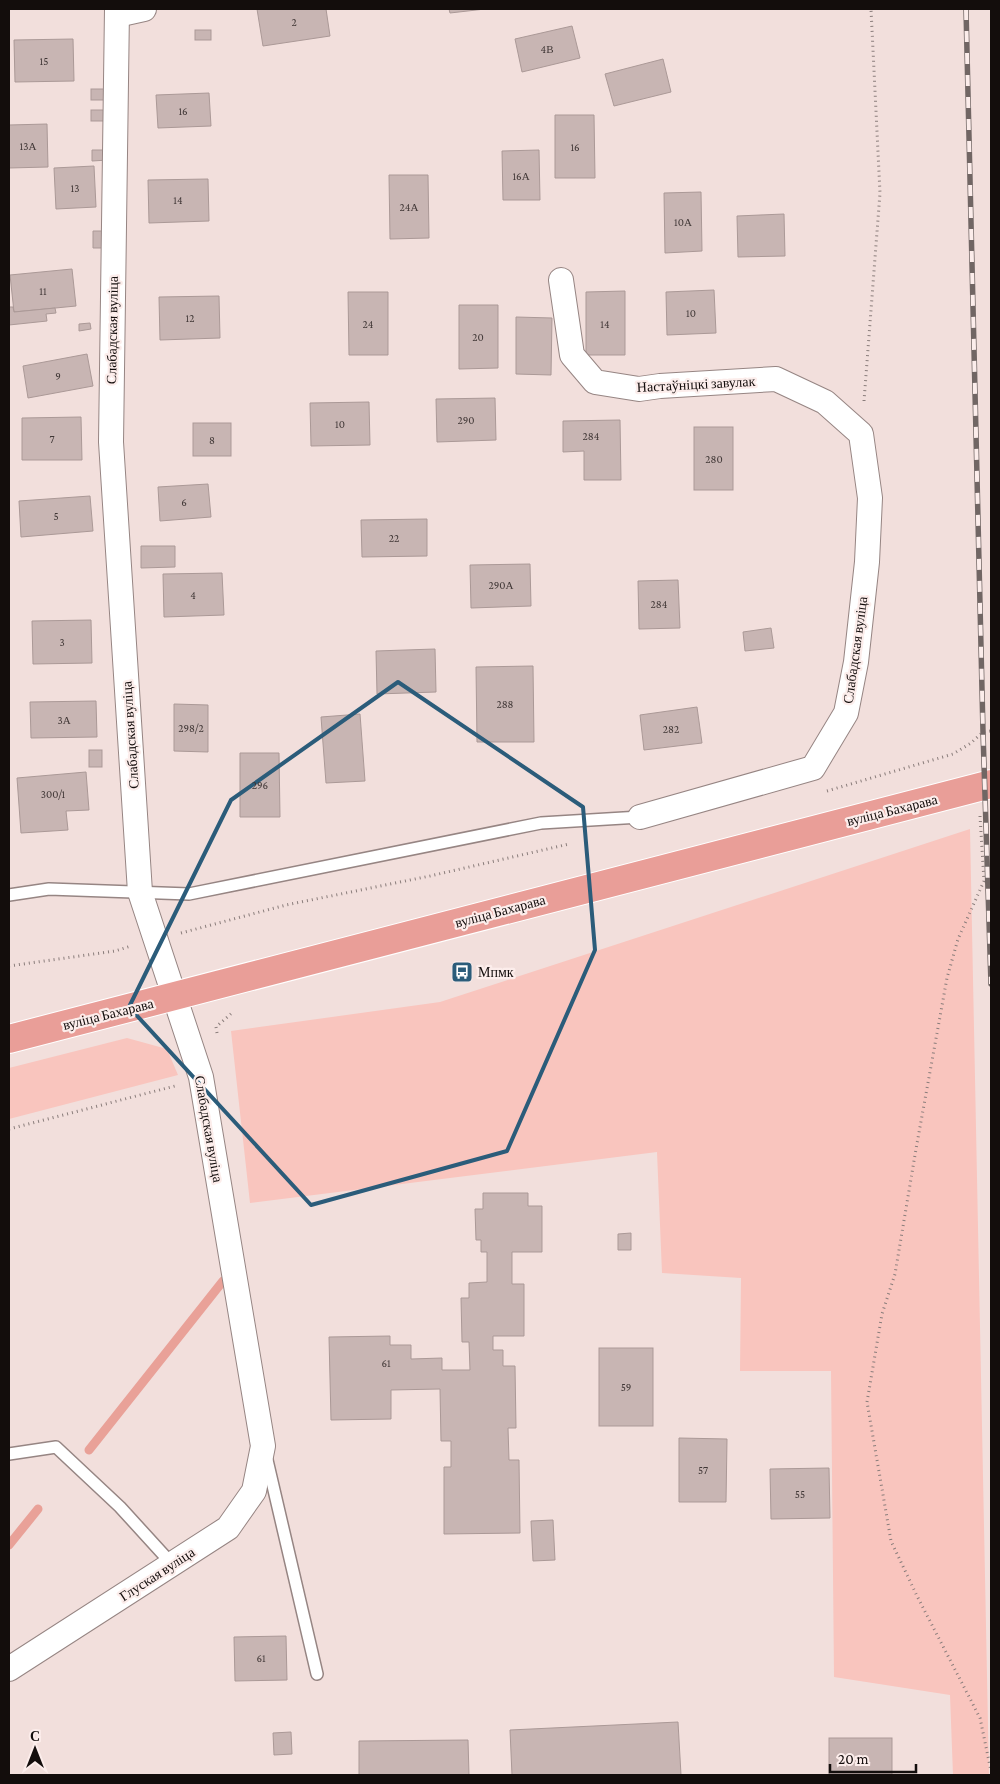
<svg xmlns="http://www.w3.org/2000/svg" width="1000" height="1784" viewBox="0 0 1000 1784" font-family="'Crimson Pro',serif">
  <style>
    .green { fill: #f9c5be }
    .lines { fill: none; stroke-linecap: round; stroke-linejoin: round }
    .stream { stroke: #e9a198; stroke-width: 9 }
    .building { fill: #c8b5b3; stroke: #ab9997 }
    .service-casing { stroke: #968583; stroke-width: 14 }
    .minor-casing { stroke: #968583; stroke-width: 26 }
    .primary-casing { stroke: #fff; stroke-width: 30 }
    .path { stroke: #8a7d7b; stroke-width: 3; stroke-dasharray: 1 4; stroke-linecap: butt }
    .service { stroke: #fff; stroke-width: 11 }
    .minor { stroke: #fff; stroke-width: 24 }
    .primary { stroke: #e99e98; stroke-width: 28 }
    .rail-casing { stroke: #716664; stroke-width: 5.5 }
    .rail { stroke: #fcedeb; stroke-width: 4; stroke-dasharray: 11; stroke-linecap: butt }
    .marked { fill: none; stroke: #2b5c7a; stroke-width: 4; stroke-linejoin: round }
    .labels { text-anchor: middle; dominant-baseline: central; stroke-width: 4.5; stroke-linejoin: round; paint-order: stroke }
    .number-label { font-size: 11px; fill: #403736 }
    .street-label { font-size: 14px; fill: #130d0c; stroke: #fcedeb }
    .poi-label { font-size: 14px; fill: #130d0c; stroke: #fcedeb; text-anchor: start }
  </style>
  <rect width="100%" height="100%" fill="#f2dfdc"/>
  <g class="green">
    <polygon points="970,829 989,1775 953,1775 950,1695 834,1677 831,1371 740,1371 741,1278 662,1273 657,1152 250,1203 231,1031 440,1002"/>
    <polygon points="127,1038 167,1049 178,1075 9,1119 9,1068"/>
  </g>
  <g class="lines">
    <g class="stream">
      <polyline points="89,1450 223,1281"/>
      <polyline points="9,1545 38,1509"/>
    </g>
  </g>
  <g class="building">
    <polygon points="257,9 326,9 330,36 263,46"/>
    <polygon points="449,9 485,9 450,13"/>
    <polygon points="572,26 580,58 522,72 515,39"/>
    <rect x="195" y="30" width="16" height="10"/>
    <polygon points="73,39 74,81 15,82 14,40"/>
    <polygon points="663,59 671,92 614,106 605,74"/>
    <rect x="91" y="89" width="16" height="11"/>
    <polygon points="209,93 211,126 158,128 156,95"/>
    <rect x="91" y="110" width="16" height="11"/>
    <polygon points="555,115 594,115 595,178 555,178"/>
    <polygon points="47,124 48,167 9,168 9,125"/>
    <polygon points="92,150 107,150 108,160 92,161"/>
    <polygon points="539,150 540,200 503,200 502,151"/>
    <polygon points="94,166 96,207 56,209 54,168"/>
    <polygon points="389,175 428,175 429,238 390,239"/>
    <polygon points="208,179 209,221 149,223 148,180"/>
    <polygon points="701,192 702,251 665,253 664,193"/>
    <polygon points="784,214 785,256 738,257 737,216"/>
    <polygon points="93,231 106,231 107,248 93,248"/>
    <polygon points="72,269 76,306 14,312 10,275"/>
    <polygon points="714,290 716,333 667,335 666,292"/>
    <polygon points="625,291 625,355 586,355 586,292"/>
    <polygon points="348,292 388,292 388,355 349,355"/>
    <polygon points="219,296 220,338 160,340 159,297"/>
    <polygon points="459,305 498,305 498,368 459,369"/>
    <polygon points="9,307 13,307 14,312 55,308 56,313 46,314 47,321 9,325"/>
    <polygon points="516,317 552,318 551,375 516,374"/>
    <polygon points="90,323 91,329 79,331 79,324"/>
    <polygon points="87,354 93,386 28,398 23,366"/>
    <polygon points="495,398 496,440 437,442 436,399"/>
    <polygon points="369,402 370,445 311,446 310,403"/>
    <polygon points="81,417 82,460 22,460 22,418"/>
    <polygon points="620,420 621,480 584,480 584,451 563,452 563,421"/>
    <rect x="193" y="423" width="38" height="33"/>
    <rect x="694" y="427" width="39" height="63"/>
    <polygon points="208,484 211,517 160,521 158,487"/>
    <polygon points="90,496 93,531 21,537 19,501"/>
    <polygon points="427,519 427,556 362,557 361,520"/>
    <polygon points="141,546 175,546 175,567 141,568"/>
    <polygon points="530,564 531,606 471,608 470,565"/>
    <polygon points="222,573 224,615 164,617 163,574"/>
    <polygon points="678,580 680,628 639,629 638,581"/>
    <polygon points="91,620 92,663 33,664 32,621"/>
    <polygon points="771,628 774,648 745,651 743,632"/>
    <polygon points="435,649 436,692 377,694 376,651"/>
    <polygon points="533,666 534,742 477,742 476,667"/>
    <polygon points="96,701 97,737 31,738 30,702"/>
    <polygon points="174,704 208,705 208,752 174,751"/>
    <polygon points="697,707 702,743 644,750 640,715"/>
    <polygon points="360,714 365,781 326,783 321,717"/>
    <rect x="89" y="750" width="13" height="17"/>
    <polygon points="240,753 279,753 280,817 240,817"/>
    <polygon points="86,772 89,810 66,811 68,830 21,833 17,778"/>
    <polygon points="483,1193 528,1193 528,1206 542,1206 542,1252 512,1252 512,1284 524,1284 524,1336 493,1336 493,1350 503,1350 503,1366 515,1366 516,1428 508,1428 509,1460 519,1460 520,1533 444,1534 444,1467 451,1467 451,1441 441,1441 440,1389 391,1390 391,1419 331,1420 329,1337 390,1336 390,1345 411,1345 411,1359 442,1358 442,1370 470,1370 469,1342 462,1342 461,1298 469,1298 469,1283 487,1282 487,1252 481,1252 481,1240 476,1240 475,1209 483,1209"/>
    <polygon points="631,1233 631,1250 618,1250 618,1234"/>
    <rect x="599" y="1348" width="54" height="78"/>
    <polygon points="679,1438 727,1439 726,1502 679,1502"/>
    <polygon points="829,1468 830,1518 771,1519 770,1469"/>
    <polygon points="553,1520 555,1560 533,1561 531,1521"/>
    <polygon points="286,1636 287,1680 235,1681 234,1637"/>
    <polygon points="678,1722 681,1775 512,1775 510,1730"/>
    <polygon points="291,1732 292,1754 274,1755 273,1733"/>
    <rect x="829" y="1738" width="63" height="37"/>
    <polygon points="468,1740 469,1775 359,1775 359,1741"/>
  </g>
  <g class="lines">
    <g class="service-casing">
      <g id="service">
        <polyline points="9,895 49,889 189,894 541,823 640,817"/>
        <polyline points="9,1454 56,1447 120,1507 172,1564"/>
        <polyline points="267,1460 317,1674"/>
      </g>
    </g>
    <g class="minor-casing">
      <g id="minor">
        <polyline points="117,15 144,9"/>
        <polyline points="561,280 572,355 595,382 639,389 660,386 776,379 825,402 861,434 870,498 867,562 856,662 846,713 813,768 640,817"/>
        <polyline points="9,1669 228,1528 254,1491 263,1446 201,1077 140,892 111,442 117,9"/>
      </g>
    </g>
    <g class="primary-casing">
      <polyline id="primary" points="9,1039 991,784"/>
    </g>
    <g class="path">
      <polyline points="864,401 880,193 871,9"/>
      <polyline points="827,791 953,754 971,743 983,732 991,731"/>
      <polyline points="980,816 984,881 958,939 947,978 916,1149 895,1274 882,1314 867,1402 891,1541 917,1596 980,1718 991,1771"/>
      <polyline points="181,933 286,905 430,876 569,844"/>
      <polyline points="9,966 115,951 131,946"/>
      <polyline points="217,1033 216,1027 233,1012"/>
      <polyline points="9,1129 175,1086"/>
    </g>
    <use href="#service" class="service"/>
    <use href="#minor" class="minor"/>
    <use href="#primary" class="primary"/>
    <g class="rail-casing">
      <polyline id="rail" points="966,9 983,732 991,984"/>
    </g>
    <use href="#rail" class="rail"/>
  </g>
  <path class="marked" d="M398,682L583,807L595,950L507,1151L311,1205L129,1007L231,800Z"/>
  <defs>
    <g id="bus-square" transform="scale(1.125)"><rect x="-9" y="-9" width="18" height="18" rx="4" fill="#2b5c7a" stroke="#fcedeb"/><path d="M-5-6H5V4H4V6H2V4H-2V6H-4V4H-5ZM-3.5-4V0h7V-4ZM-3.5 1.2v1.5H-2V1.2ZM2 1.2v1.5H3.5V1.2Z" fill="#fff"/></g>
  </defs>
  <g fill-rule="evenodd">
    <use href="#bus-square" x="462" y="972"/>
  </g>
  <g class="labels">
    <g class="number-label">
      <text x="294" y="22">2</text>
      <text x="547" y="49">4В</text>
      <text x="44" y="61">15</text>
      <text x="183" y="111">16</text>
      <text x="28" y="146">13А</text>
      <text x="575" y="147">16</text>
      <text x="521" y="176">16А</text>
      <text x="75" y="188">13</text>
      <text x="178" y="200">14</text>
      <text x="409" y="207">24А</text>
      <text x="683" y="222">10А</text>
      <text x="43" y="291">11</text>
      <text x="691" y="313">10</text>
      <text x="190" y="318">12</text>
      <text x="368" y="324">24</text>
      <text x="605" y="324">14</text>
      <text x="478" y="337">20</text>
      <text x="58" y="376">9</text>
      <text x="466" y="420">290</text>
      <text x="340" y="424">10</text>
      <text x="591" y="436">284</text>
      <text x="52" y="439">7</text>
      <text x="212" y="440">8</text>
      <text x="714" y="459">280</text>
      <text x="184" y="502">6</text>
      <text x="56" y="516">5</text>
      <text x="394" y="538">22</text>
      <text x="501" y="585">290А</text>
      <text x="193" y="595">4</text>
      <text x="659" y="604">284</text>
      <text x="62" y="642">3</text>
      <text x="505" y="704">288</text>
      <text x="64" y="720">3А</text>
      <text x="191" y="728">298/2</text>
      <text x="671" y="729">282</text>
      <text x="260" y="785">296</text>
      <text x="53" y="794">300/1</text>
      <text x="386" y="1363">61</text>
      <text x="626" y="1387">59</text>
      <text x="703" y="1470">57</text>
      <text x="800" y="1494">55</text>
      <text x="261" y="1658">61</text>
    </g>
    <g class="street-label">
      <text transform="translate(112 330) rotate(-89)">Слабадская вуліца</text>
      <text transform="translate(696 384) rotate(-3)">Настаўніцкі завулак</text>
      <text transform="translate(855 650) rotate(-82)">Слабадская вуліца</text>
      <text transform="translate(130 735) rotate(-94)">Слабадская вуліца</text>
      <text transform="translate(892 810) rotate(-14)">вуліца Бахарава</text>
      <text transform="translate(500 911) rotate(-15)">вуліца Бахарава</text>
      <text transform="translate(108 1014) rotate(-14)">вуліца Бахарава</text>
      <text transform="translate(209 1129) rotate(80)">Слабадская вуліца</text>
      <text transform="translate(157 1574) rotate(-33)">Глуская вуліца</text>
    </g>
    <g class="poi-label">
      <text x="478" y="972">Мпмк</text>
    </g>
  </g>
  <rect width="1000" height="1784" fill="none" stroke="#130d0c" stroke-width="20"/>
  <g transform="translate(35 1749)" stroke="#fcedeb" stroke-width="4" paint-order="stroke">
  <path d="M0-4L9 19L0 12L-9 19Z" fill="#130d0c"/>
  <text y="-8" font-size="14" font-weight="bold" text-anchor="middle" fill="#130d0c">С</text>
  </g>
  <path d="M830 1764v8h86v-8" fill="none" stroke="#130d0c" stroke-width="2.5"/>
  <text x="838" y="1764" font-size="15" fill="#130d0c" stroke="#fcedeb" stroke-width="4" paint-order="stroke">20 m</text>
</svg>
